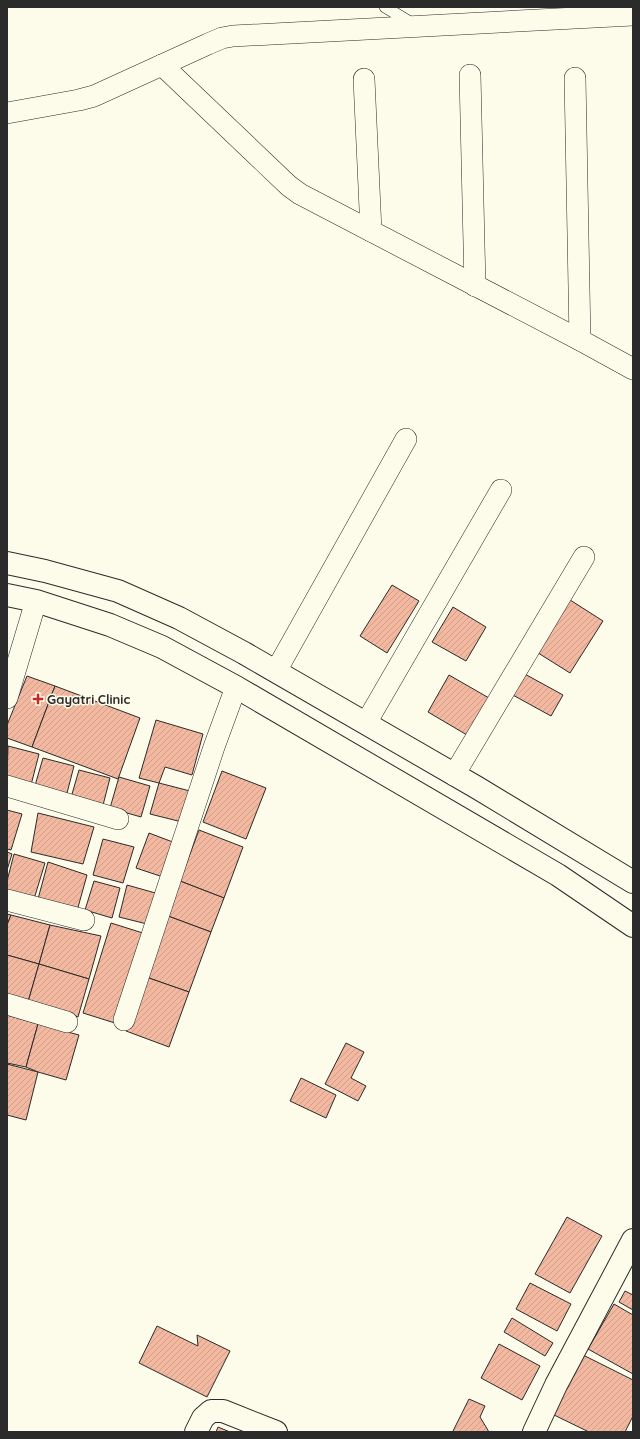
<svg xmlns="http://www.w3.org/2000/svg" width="640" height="1439" viewBox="0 0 640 1439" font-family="Quicksand,sans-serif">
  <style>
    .building { fill: url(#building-hatch); stroke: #2b2b2b }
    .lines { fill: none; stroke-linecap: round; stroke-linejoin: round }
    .lane-casing { stroke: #2b2b2b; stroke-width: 12 }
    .street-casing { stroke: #2b2b2b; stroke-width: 22 }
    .secondary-casing { stroke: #2b2b2b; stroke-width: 24 }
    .lane { stroke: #fdfbea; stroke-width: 11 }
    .street { stroke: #fdfbea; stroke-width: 21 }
    .secondary { stroke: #fdfbea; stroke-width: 22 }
    .poi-dot { fill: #c62828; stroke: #fdfbea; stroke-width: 1.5 }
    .labels { text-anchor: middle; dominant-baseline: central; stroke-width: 3; stroke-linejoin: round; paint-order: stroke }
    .poi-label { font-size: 13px; font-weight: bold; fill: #2b2b2b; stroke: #fdfbea; text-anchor: start }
  </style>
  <defs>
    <pattern id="building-hatch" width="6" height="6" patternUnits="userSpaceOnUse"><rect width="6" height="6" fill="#f2b8a0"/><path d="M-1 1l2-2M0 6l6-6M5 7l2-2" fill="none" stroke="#d09e8a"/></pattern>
  </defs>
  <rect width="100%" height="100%" fill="#fdfbea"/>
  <g class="building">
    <polygon points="392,585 419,601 387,653 360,636"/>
    <polygon points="567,598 603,621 570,673 535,651"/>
    <polygon points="453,607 486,627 466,661 432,642"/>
    <polygon points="523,673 563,695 551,716 511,694"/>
    <polygon points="449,675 489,698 467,735 428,712"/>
    <polygon points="27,676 55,686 32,747 7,738 7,725"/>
    <polygon points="55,686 140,718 118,779 32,747"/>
    <polygon points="156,720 203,734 192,775 165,767 159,783 139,778"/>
    <polygon points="8,746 39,754 31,785 7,779"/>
    <polygon points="43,758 74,766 66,797 34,789"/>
    <polygon points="79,770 110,778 102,809 70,801"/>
    <polygon points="222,771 266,788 246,839 203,822"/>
    <polygon points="119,777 150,786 141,817 110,808"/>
    <polygon points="159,783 190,791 182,822 150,814"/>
    <polygon points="7,810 22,814 11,850 7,849"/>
    <polygon points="38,813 94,827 83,864 31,852"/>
    <polygon points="199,830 243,847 224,898 180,881"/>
    <polygon points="149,833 178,844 166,878 136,868"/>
    <polygon points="103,839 134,847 123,883 93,875"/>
    <polygon points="7,852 12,854 7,870"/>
    <polygon points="14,854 45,863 34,899 7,892 7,881"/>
    <polygon points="48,862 87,875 77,911 38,899"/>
    <polygon points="94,881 120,888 112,918 85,910"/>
    <polygon points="180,881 224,898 211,932 168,916"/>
    <polygon points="127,885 159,894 151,925 119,917"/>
    <polygon points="7,914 11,915 7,925"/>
    <polygon points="11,915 50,925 39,964 7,955 7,925"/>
    <polygon points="168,916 211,932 189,992 146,977"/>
    <polygon points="111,923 146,934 118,1024 83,1013"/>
    <polygon points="50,925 101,936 89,979 39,964"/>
    <polygon points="7,955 39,964 28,1002 7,996"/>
    <polygon points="39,964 89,979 78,1017 28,1002"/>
    <polygon points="146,977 189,992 169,1047 126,1031"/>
    <polygon points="7,1015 38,1024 26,1067 7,1063"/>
    <polygon points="38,1024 79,1035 66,1080 38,1072 26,1067"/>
    <polygon points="346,1043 364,1052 351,1078 366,1086 358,1101 325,1084"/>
    <polygon points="7,1064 38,1072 26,1120 7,1115"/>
    <polygon points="301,1078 336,1095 326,1118 290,1101"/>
    <polygon points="567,1217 602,1236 570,1293 535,1274"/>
    <polygon points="530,1283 571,1304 557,1331 516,1309"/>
    <polygon points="625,1291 633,1295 633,1310 619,1302"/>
    <polygon points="614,1304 633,1315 633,1374 588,1349"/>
    <polygon points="512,1318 553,1343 545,1356 504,1332"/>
    <polygon points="157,1326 198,1346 197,1335 230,1351 207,1397 139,1363"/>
    <polygon points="499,1344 540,1366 522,1400 481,1378"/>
    <polygon points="581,1354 633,1380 633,1416 625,1432 589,1432 552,1414"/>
    <polygon points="469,1399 485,1406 480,1417 489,1432 456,1432 453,1431"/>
    <polygon points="218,1427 230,1432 216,1432"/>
  </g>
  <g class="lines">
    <g class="lane-casing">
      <polyline id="lane" points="385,7 413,24"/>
    </g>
    <g class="street-casing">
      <g id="street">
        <polyline points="162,65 289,186 300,194 580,340 633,369"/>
        <polyline points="470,75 475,286"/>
        <polyline points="575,78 580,340"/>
        <polyline points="364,79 371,231"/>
        <polyline points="7,113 79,100 94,96 208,44 222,38 233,36 633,15"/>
        <polyline points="276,671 406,439"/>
        <polyline points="7,698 36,601"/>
        <polyline points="366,723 501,490"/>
        <polyline points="454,775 584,557"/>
        <polyline points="7,786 118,819"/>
        <polyline points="7,900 84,920"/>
        <polyline points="7,1004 67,1022"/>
        <polyline points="124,1020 214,747 236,687"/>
      </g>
    </g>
    <g class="secondary-casing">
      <g id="secondary">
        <polyline points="7,563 45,571 118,591 179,618 244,653 476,787 633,882"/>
        <polyline points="7,595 36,601 110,625 162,647 236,687 558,875 633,926"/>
        <polyline points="196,1432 203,1418 211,1411 223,1411 276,1432"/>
        <polyline points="534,1432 556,1385 633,1240"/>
      </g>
    </g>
    <use href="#lane" class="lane"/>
    <use href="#street" class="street"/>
    <use href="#secondary" class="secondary"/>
  </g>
  <path class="poi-dot" d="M36 693h4v4h4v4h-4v4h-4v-4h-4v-4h4z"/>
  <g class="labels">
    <g class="poi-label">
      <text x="47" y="699">Gayatri Clinic</text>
    </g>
  </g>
  <rect width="640" height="1439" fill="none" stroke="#2b2b2b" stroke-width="16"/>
</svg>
